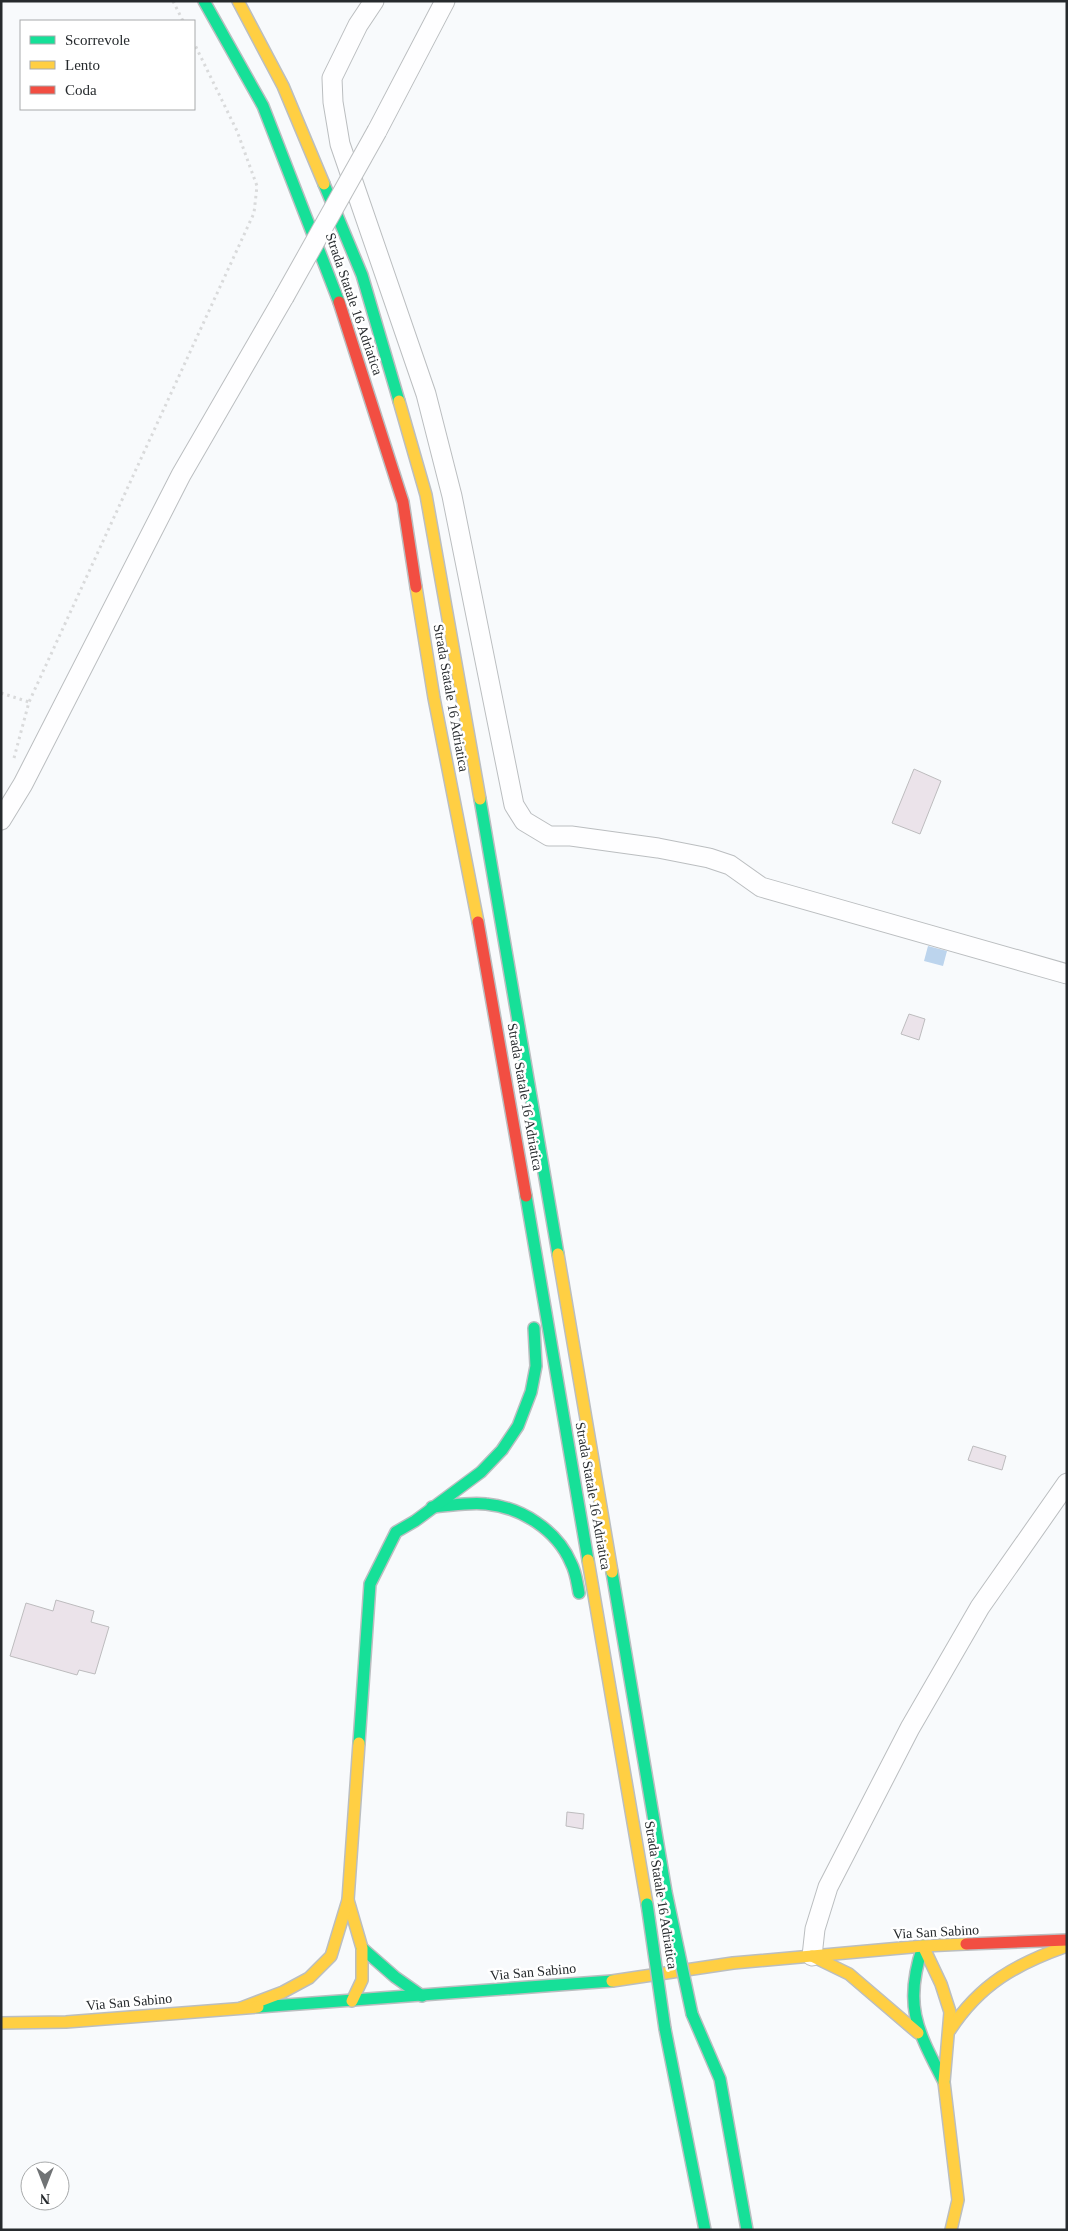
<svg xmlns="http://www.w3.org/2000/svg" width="1068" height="2231" viewBox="0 0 1068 2231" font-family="Georgia,serif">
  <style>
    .water { fill: #bcd4ed }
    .building { fill: #ebe3ea; stroke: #bdbcbe }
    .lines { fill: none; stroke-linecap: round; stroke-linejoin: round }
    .street-casing { stroke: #bbbec0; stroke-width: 21 }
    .fast-casing { stroke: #bbbec0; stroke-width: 14 }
    .slow-casing { stroke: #bbbec0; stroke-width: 14 }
    .jam-casing { stroke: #bbbec0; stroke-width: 14 }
    .path { stroke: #d9dadb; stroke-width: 3; stroke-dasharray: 2.5 4; stroke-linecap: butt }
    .street { stroke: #fefeff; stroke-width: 19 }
    .fast { stroke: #16e098; stroke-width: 11 }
    .slow { stroke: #ffcf43; stroke-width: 11 }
    .jam { stroke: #f24e42; stroke-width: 11 }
    .street-bridge-casing { stroke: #bbbec0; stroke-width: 21; stroke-linecap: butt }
    .fast-bridge-casing { stroke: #bbbec0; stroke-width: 14; stroke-linecap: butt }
    .street-bridge { stroke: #fefeff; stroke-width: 19 }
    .fast-bridge { stroke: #16e098; stroke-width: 11 }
    .labels { text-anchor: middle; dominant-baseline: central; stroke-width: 5; stroke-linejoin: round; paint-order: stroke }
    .street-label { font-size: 14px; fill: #262a2d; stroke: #fff }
  </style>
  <rect width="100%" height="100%" fill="#f8fafc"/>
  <polygon class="water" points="928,946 947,951 943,966 924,961"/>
  <g class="building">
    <polygon points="914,769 941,781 920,834 892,823"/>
    <polygon points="909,1014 925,1019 919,1040 901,1034"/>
    <polygon points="973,1446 1006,1456 1002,1470 968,1460"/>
    <polygon points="56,1600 94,1611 91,1622 109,1627 95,1674 79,1670 77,1675 10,1656 26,1603 53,1611"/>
    <polygon points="567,1812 584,1814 583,1829 566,1826"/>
  </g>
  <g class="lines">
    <g class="street-casing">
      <g id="street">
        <polyline points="374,1 358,25 332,78 333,102 340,144 426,394 452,496 514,805 524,821 549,836 571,836 658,848 709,858 730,865 761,887 1067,974"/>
        <polyline points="377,131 445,1"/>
        <polyline points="1,820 23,784 181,475 284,297"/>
        <polyline points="812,1956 815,1929 828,1887 910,1728 980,1607 1067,1483"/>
      </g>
    </g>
    <g class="fast-casing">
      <g id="fast">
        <polyline points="204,1 263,106 339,302"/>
        <polyline points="324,184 362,275 399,401"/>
        <polyline points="480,799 558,1254"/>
        <polyline points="526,1196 588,1560"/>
        <path d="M432,1507C450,1506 468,1502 486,1504C521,1507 557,1530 571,1563C576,1572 577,1583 579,1593"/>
        <polyline points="612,1572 666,1892"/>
        <polyline points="359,1743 370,1584 396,1532 415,1521 481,1472 502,1450 518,1426 531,1392 536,1366 534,1328"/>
        <path d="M923,1946C903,2005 917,2030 944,2082"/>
        <polyline points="362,1948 395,1977 422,1996"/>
        <polyline points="258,2007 612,1981"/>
        <polyline points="692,2014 720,2079 747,2230"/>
        <polyline points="665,2029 705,2230"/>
      </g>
    </g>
    <g class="slow-casing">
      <g id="slow">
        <polyline points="238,1 283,86 324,184"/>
        <polyline points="399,401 426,495 480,799"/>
        <polyline points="416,587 434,698 478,922"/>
        <polyline points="558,1254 612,1572"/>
        <polyline points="588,1560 647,1904"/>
        <polyline points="348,1900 362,1948 362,1980 352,2001"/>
        <polyline points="923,1946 941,1984 950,2012 944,2082 958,2200 951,2230"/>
        <polyline points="812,1956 849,1974 918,2033"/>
        <polyline points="612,1981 733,1963 923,1946 966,1944"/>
        <polyline points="241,2008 283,1992 309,1978 331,1956 348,1900 359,1743"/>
        <polyline points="1,2023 66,2022 258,2007"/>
        <path d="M950,2030C980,1984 1016,1964 1067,1946"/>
      </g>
    </g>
    <g class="jam-casing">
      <g id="jam">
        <polyline points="339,302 403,502 416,587"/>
        <polyline points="478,922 526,1196"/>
        <polyline points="966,1944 1067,1940"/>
      </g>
    </g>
    <g class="path">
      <polyline points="173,1 183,21"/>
      <polyline points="1,693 29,702"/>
      <polyline points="14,758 29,702 254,213 257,186 237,131 194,43"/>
    </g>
    <use href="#street" class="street"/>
    <use href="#fast" class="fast"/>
    <use href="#slow" class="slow"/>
    <use href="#jam" class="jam"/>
    <g class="street-bridge-casing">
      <polyline id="street-bridge" points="284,297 377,131"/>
    </g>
    <g class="fast-bridge-casing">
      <g id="fast-bridge">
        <polyline points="666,1892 692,2014"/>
        <polyline points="647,1904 665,2029"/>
      </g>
    </g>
    <use href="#street-bridge" class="street-bridge"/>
    <use href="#fast-bridge" class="fast-bridge"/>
  </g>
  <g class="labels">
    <g class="street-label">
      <text transform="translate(354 304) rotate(71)">Strada Statale 16 Adriatica</text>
      <text transform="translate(451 698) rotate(80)">Strada Statale 16 Adriatica</text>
      <text transform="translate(525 1097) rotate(80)">Strada Statale 16 Adriatica</text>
      <text transform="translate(593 1496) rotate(80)">Strada Statale 16 Adriatica</text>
      <text transform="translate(661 1895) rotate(81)">Strada Statale 16 Adriatica</text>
      <text transform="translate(936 1932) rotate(-3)">Via San Sabino</text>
      <text transform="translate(533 1972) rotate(-5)">Via San Sabino</text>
      <text transform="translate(129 2002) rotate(-5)">Via San Sabino</text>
    </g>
  </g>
  <rect width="1068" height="2231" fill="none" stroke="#262a2d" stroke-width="5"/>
  <rect x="20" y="20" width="175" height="90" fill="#ffffff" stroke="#a8aaab"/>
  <rect x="30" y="36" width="25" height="8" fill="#16e098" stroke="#a8aaab"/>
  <text x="65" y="45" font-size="15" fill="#262a2d">Scorrevole</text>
  <rect x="30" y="61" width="25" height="8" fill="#ffcf43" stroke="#a8aaab"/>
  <text x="65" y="70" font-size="15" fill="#262a2d">Lento</text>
  <rect x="30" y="86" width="25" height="8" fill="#f24e42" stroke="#a8aaab"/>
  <text x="65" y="95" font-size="15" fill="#262a2d">Coda</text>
  <g transform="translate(45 2186) rotate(180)"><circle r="24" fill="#ffffff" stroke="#a8aaab"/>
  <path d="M0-4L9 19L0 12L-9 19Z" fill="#707375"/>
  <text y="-8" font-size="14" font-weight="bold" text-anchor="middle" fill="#262a2d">N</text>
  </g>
</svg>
